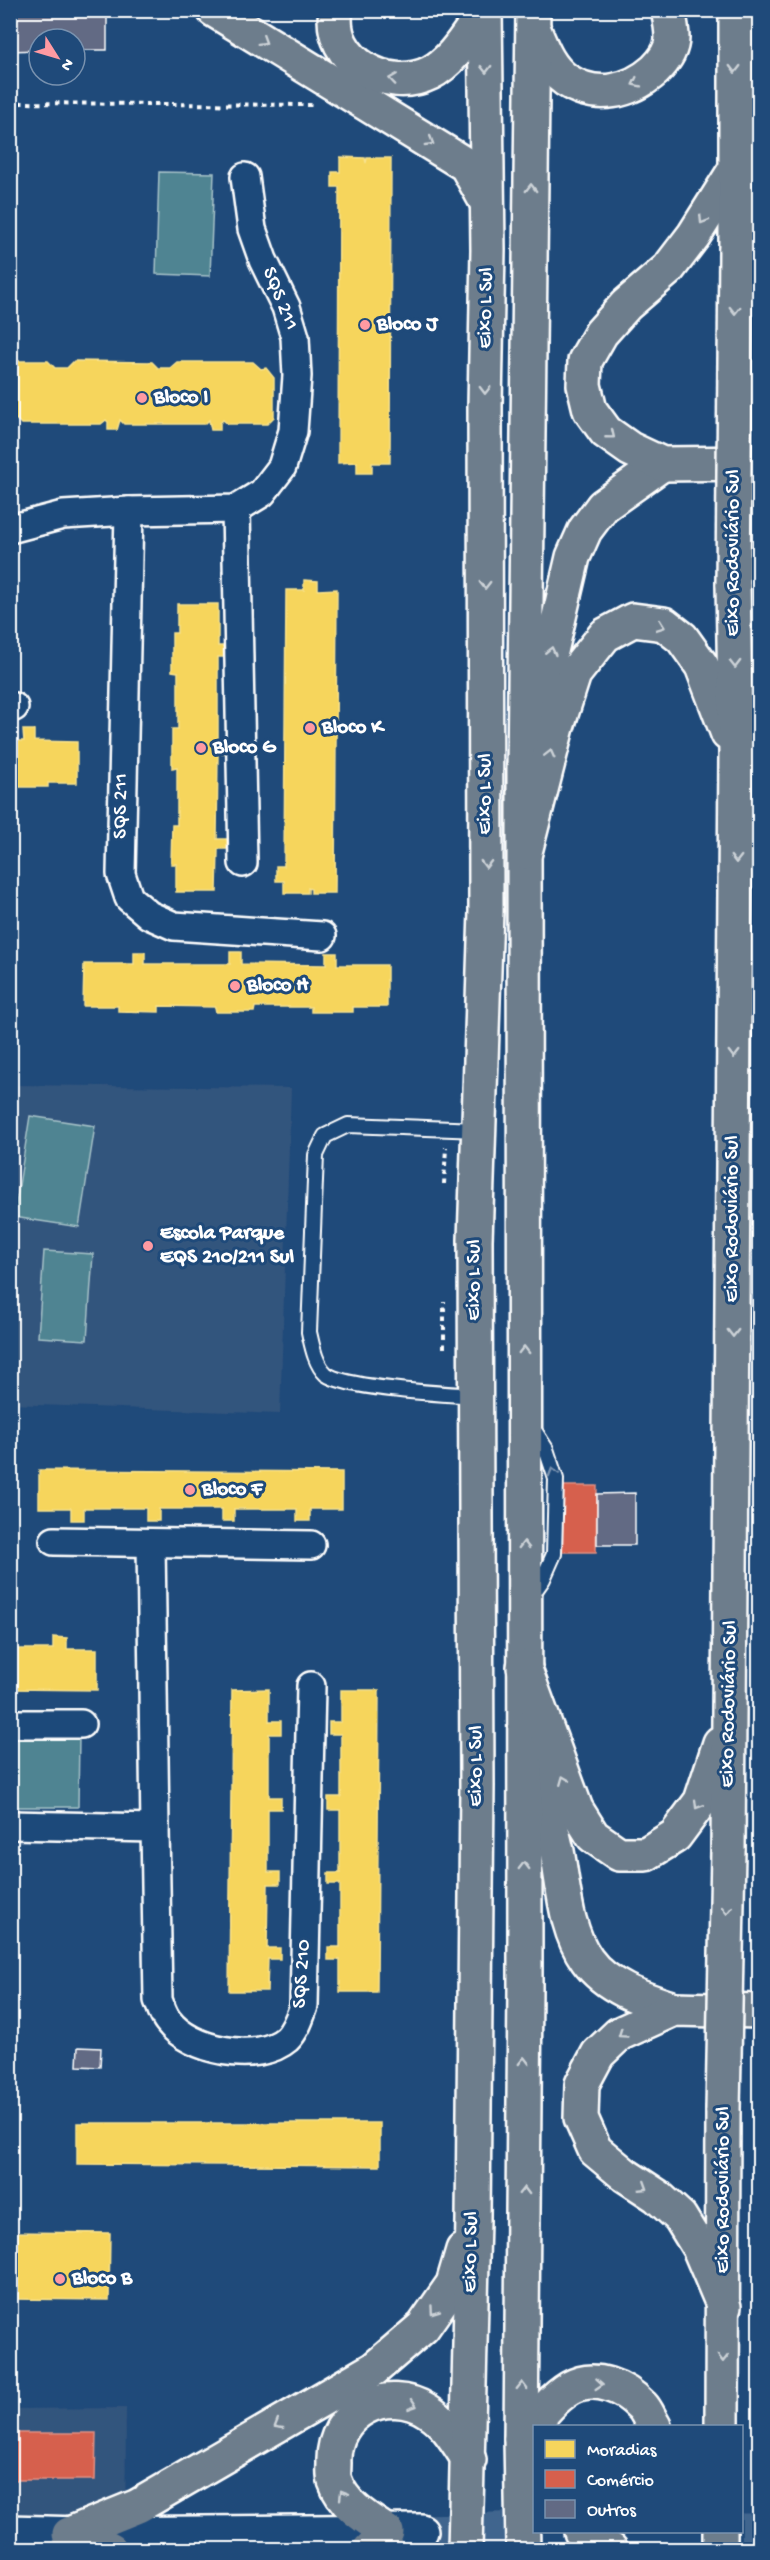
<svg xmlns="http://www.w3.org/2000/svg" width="770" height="2560" viewBox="0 0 770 2560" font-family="'Gochi Hand',sans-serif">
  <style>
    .built { fill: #33547d }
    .green { fill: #4f8492; stroke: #a7c2c8; stroke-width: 1.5 }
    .homes { fill: #f6d55c; stroke: #f9e28d; stroke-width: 1.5 }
    .shops { fill: #d6604d; stroke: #e29082; stroke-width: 1.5 }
    .building { fill: #626a84; stroke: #fff; stroke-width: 1.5 }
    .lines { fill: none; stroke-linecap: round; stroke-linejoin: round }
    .tertiary-tunnel { stroke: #41658e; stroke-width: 33; stroke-dasharray: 33 16; stroke-linecap: butt }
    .service-casing { stroke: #fff; stroke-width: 18 }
    .minor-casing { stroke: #fff; stroke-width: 32 }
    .tertiary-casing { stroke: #fff; stroke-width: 38 }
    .primary-casing { stroke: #fff; stroke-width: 38 }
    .trunk-casing { stroke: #fff; stroke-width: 38 }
    .path { stroke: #fff; stroke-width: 4; stroke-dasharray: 4.5 4.5; stroke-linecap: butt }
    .service { stroke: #1f4a7a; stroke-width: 14 }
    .minor { stroke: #1f4a7a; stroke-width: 27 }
    .tertiary { stroke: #1f4a7a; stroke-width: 33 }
    .primary { stroke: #6d7d8c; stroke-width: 33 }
    .trunk { stroke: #6d7d8c; stroke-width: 33 }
    .trunk-bridge-casing { stroke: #fff; stroke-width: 38; stroke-linecap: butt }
    .trunk-bridge { stroke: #6d7d8c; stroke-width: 33 }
    .oneway { stroke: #ccd2d7 }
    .oneway2 { stroke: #7992af }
    .poi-dot { fill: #ff9aa2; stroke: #1f4a7a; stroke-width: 2 }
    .labels { text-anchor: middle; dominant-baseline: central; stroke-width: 6; stroke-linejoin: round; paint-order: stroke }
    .street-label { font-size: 21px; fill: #fff; stroke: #1f4a7a }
    .poi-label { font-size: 21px; font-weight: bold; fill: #fff; stroke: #1f4a7a; text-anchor: start }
  </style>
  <rect width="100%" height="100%" fill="#1f4a7a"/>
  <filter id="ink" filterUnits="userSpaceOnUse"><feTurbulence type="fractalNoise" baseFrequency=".0167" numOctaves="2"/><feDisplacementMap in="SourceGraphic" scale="12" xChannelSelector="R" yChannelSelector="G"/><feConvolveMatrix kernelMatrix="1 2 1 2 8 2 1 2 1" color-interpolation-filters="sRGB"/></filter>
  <g filter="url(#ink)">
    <g class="built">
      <polygon points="11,1085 291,1088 280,1414 11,1404"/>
      <polygon points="126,2408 125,2549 11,2549 10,2409"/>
    </g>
    <g class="green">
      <polygon points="159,172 214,173 210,276 156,274"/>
      <polygon points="30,1116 95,1126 79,1227 14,1217"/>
      <polygon points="44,1251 93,1254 87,1340 38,1337"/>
      <polygon points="11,1734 79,1736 78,1807 11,1807"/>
    </g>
    <g class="homes">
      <polygon points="340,157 365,158 366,163 367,158 391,158 390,463 372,463 372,473 357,473 357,462 338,463 339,187 332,187 332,172 340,172"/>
      <polygon points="10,361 48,361 55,368 67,368 74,361 152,362 158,368 170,368 177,362 253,362 261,369 266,368 274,378 274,417 267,424 228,424 223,420 220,423 220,430 211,430 209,420 205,424 124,424 120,420 117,430 108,430 108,422 106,420 101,424 21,424 16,419 14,421 14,430 10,430"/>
      <polygon points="304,580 318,581 318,590 337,589 335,893 311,893 311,889 308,888 308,893 284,893 284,881 276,881 276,866 284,866 286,590 304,590"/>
      <polygon points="177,604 218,604 218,646 231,646 231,657 218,657 218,743 230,743 230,753 218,753 217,839 229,839 229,849 218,849 217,892 176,892 176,864 171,864 172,825 177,825 177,767 172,768 172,729 178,729 178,672 172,671 172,633 177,633"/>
      <polygon points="23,730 34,730 34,741 77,742 77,783 48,783 48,787 10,787 10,741 24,741"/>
      <polygon points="134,952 145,952 145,964 230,964 230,952 241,952 241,964 326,965 326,953 337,953 337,965 387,965 387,1007 353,1007 353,1012 311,1012 311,1007 255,1007 254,1012 216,1012 215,1007 159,1006 159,1012 118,1011 118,1006 83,1006 84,964 134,964"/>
      <polygon points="39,1470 342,1472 342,1509 310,1509 310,1521 297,1521 297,1509 234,1509 234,1521 222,1521 222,1509 159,1509 159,1521 146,1521 146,1508 84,1508 84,1520 71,1520 71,1508 39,1508"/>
      <polygon points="53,1637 67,1638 67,1649 97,1649 97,1690 10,1689 10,1649 53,1649"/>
      <polygon points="269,1689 269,1721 281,1721 281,1734 269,1734 269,1797 281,1797 281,1809 268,1809 268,1872 280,1872 280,1884 268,1884 267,1948 280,1948 280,1959 268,1959 267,1991 229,1991 232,1690"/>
      <polygon points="341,1690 379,1690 377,1992 340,1992 340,1960 328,1960 328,1947 340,1947 340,1884 328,1884 328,1873 340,1873 340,1810 328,1810 328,1797 341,1797 341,1734 329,1734 329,1722 341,1722"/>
      <polygon points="77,2123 380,2123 380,2166 77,2164"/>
      <polygon points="10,2232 110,2233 109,2300 10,2299"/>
    </g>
    <g class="shops">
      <polygon points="552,1486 597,1486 596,1552 553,1552"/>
      <polygon points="10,2433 96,2433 95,2480 10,2480"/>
    </g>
    <g class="building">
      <polygon points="10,10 107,10 107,50 75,50 75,39 39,39 39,50 10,51"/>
      <polygon points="635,1493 635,1545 597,1545 597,1494"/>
      <polygon points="78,2047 101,2048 100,2067 77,2066"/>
    </g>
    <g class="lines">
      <g class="tertiary-tunnel">
        <polyline points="742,2530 760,2530"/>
        <polyline points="421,2531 534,2528"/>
      </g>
      <g class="service-casing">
        <g id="service">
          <path d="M476,1396C447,1394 346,1389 326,1374C315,1364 312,1345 309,1332L316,1155L325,1136L348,1125L479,1130"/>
          <polyline points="531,1596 543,1579 554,1554 556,1479 546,1449 532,1427"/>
        </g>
      </g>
      <g class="minor-casing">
        <g id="minor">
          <polyline points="236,509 243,863"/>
          <polyline points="129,511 121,874 129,898 149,915 174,926 322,936"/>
          <polyline points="10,529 63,515 129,511 236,509 262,493 282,467 293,431 297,376 295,337 286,307 263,260 252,229 245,177"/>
          <polyline points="10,707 14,707"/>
          <polyline points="54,1541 311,1545"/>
          <polyline points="10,1724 81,1724"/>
          <polyline points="10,1825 155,1828 151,1544"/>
          <path d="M155,1828L158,2000C161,2007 163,2015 168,2021C190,2051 258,2064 287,2039C296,2030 300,2017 304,2006L311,1686"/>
        </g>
      </g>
      <g class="tertiary-casing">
        <polyline id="tertiary" points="10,2532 80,2534 421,2531"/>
      </g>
      <g class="primary-casing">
        <g id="primary">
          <polyline points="214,10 466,165 486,201"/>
          <path d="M336,10C327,61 388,94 430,73C454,61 469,32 485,11"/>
          <path d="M534,30C542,49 549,68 566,80C596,100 630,92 655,70C663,62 672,50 672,38C672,29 670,19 668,10"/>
          <polyline points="538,707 573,557 585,530 603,506 662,464"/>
          <path d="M534,1772C543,1798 551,1824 557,1851C564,1888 565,1929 587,1960C607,1988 643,1999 674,2009"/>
          <path d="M521,2439C536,2421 550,2400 570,2388C595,2374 624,2387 642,2406C647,2411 650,2420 654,2426"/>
          <polyline points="69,2534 138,2506 374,2369 423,2327 453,2284 463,2250"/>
          <polyline points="80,2534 111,2550"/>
          <path d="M369,2550L387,2532C367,2519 343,2505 335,2481C333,2476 334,2468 334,2463C332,2412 386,2384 428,2411C447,2423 457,2442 469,2460"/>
          <polyline points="465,2550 473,2220 477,1786 475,1240 486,911 485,405 488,250 485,10"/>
          <polyline points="523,2550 521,2439 525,1988 524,770 533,10"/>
        </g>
      </g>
      <g class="trunk-casing">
        <g id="trunk">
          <polyline points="735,170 694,235 668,269 626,305 601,333 585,361 584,385 590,410 606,432 630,449 662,464 760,463"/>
          <polyline points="736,251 736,10"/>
          <polyline points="525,852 557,727 574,674 605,635 633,620 664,624 682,638 702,666 728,734"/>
          <polyline points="524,1667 576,1809 593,1836 619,1854 646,1854 675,1836 701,1801 720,1743"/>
          <polyline points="728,1851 736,753 733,584"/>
          <polyline points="724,2307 699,2248 680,2217 657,2196 625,2175 595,2150 581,2118 582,2084 598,2054 619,2034 674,2009 760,2011"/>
          <polyline points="722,2426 723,2110"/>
          <polyline points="581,2532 611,2550"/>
          <polyline points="720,2550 720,2532"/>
        </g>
      </g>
      <g class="path">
        <polyline points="10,103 312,105"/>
        <polyline points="444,1184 446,1147"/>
        <polyline points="444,1348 444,1302"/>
      </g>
      <use href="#service" class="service"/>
      <use href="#minor" class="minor"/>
      <use href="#tertiary" class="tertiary"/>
      <use href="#primary" class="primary"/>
      <use href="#trunk" class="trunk"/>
      <g class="trunk-bridge-casing">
        <g id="trunk-bridge">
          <polyline points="733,584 736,251"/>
          <polyline points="723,2110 728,1851"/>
        </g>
      </g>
      <use href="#trunk-bridge" class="trunk-bridge"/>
    </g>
    <defs><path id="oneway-chevron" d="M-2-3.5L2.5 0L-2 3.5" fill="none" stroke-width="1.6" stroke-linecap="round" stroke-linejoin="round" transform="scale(1.5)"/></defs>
    <g class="oneway">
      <use href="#oneway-chevron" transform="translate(263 41) rotate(32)"/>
      <use href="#oneway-chevron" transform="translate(486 69) rotate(89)"/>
      <use href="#oneway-chevron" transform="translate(735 69) rotate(90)"/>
      <use href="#oneway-chevron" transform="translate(393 79) rotate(-172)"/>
      <use href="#oneway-chevron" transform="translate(636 83) rotate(154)"/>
      <use href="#oneway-chevron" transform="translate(430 142) rotate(31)"/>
      <use href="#oneway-chevron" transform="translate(531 188) rotate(-90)"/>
      <use href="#oneway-chevron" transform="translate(703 220) rotate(122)"/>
      <use href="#oneway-chevron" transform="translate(735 310) rotate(90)"/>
      <use href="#oneway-chevron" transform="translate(485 390) rotate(91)"/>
      <use href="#oneway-chevron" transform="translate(611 435) rotate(39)"/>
      <use href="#oneway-chevron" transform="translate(485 585) rotate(90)"/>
      <use href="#oneway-chevron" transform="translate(661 626) rotate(20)"/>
      <use href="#oneway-chevron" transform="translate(551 651) rotate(-77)"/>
      <use href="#oneway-chevron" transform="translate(735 664) rotate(89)"/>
      <use href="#oneway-chevron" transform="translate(550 754) rotate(-76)"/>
      <use href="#oneway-chevron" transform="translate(736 859) rotate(90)"/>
      <use href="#oneway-chevron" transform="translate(486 864) rotate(90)"/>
      <use href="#oneway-chevron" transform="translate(734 1054) rotate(90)"/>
      <use href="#oneway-chevron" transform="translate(733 1333) rotate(90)"/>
      <use href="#oneway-chevron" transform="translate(524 1350) rotate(-90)"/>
      <use href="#oneway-chevron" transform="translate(524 1545) rotate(-90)"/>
      <use href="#oneway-chevron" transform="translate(564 1780) rotate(-112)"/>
      <use href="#oneway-chevron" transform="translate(698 1805) rotate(121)"/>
      <use href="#oneway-chevron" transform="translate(524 1866) rotate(-90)"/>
      <use href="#oneway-chevron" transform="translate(727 1910) rotate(91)"/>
      <use href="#oneway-chevron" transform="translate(622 2034) rotate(146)"/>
      <use href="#oneway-chevron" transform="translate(524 2061) rotate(-90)"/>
      <use href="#oneway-chevron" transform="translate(644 2187) rotate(32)"/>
      <use href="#oneway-chevron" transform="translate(524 2191) rotate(-89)"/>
      <use href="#oneway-chevron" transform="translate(434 2311) rotate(125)"/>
      <use href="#oneway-chevron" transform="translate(723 2358) rotate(91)"/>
      <use href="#oneway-chevron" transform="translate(599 2384) rotate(4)"/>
      <use href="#oneway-chevron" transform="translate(522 2386) rotate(-89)"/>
      <use href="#oneway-chevron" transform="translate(413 2405) rotate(19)"/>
      <use href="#oneway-chevron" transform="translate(278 2425) rotate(149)"/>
      <use href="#oneway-chevron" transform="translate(343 2494) rotate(-121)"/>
    </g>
    <use class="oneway2" href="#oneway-chevron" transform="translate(553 1472) rotate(-106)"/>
  </g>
  <g class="poi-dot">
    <circle cx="365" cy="325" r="6"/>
    <circle cx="142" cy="398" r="6"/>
    <circle cx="310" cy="728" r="6"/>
    <circle cx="201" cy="748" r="6"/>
    <circle cx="235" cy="986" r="6"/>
    <circle cx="148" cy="1246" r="6"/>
    <circle cx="190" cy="1490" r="6"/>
    <circle cx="60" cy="2279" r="6"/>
  </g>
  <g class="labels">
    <g class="street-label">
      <text transform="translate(279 299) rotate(68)">SQS 211</text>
      <text transform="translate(487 308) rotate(-89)">Eixo L Sul</text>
      <text transform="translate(734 553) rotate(-90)">Eixo Rodoviário Sul</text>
      <text transform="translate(486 794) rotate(-90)">Eixo L Sul</text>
      <text transform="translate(122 806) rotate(-89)">SQS 211</text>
      <text transform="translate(733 1219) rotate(-90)">Eixo Rodoviário Sul</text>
      <text transform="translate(475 1280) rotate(-90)">Eixo L Sul</text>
      <text transform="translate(730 1704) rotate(-89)">Eixo Rodoviário Sul</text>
      <text transform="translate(477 1766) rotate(-90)">Eixo L Sul</text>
      <text transform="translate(303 1974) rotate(-86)">SQS 210</text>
      <text transform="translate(724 2190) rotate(-90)">Eixo Rodoviário Sul</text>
      <text transform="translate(472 2252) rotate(-89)">Eixo L Sul</text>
    </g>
    <g class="poi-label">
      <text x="377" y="325">Bloco J</text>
      <text x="154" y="398">Bloco I</text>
      <text x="322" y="728">Bloco K</text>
      <text x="213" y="748">Bloco G</text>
      <text x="247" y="986">Bloco H</text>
      <text x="160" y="1234">Escola Parque<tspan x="160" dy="24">EQS 210/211 Sul</tspan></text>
      <text x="202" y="1490">Bloco F</text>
      <text x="72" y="2279">Bloco B</text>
    </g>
  </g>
  <rect width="770" height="2560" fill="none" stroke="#1f4a7a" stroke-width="36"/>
  <rect x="18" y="18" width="734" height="2524" fill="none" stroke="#fff" stroke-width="2" filter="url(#ink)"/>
  <rect x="533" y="2425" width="210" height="108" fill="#1f4a7a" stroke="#7992af" stroke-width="1.5"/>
  <rect x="545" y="2440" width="30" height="18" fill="#f6d55c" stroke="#7992af" stroke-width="1.5"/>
  <text x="587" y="2455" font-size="18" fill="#ffffff">Moradias</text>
  <rect x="545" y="2470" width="30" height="18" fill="#d6604d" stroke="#7992af" stroke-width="1.5"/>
  <text x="587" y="2485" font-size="18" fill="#ffffff">Comércio</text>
  <rect x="545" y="2500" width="30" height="18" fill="#626a84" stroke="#7992af" stroke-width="1.5"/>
  <text x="587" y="2515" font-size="18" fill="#ffffff">Outros</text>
  <g transform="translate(57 57) rotate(127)"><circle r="28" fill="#1f4a7a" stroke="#7992af" stroke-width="1.5"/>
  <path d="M0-4.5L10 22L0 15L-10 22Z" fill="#ff9aa2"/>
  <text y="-9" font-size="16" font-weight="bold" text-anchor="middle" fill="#ffffff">N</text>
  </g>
</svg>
